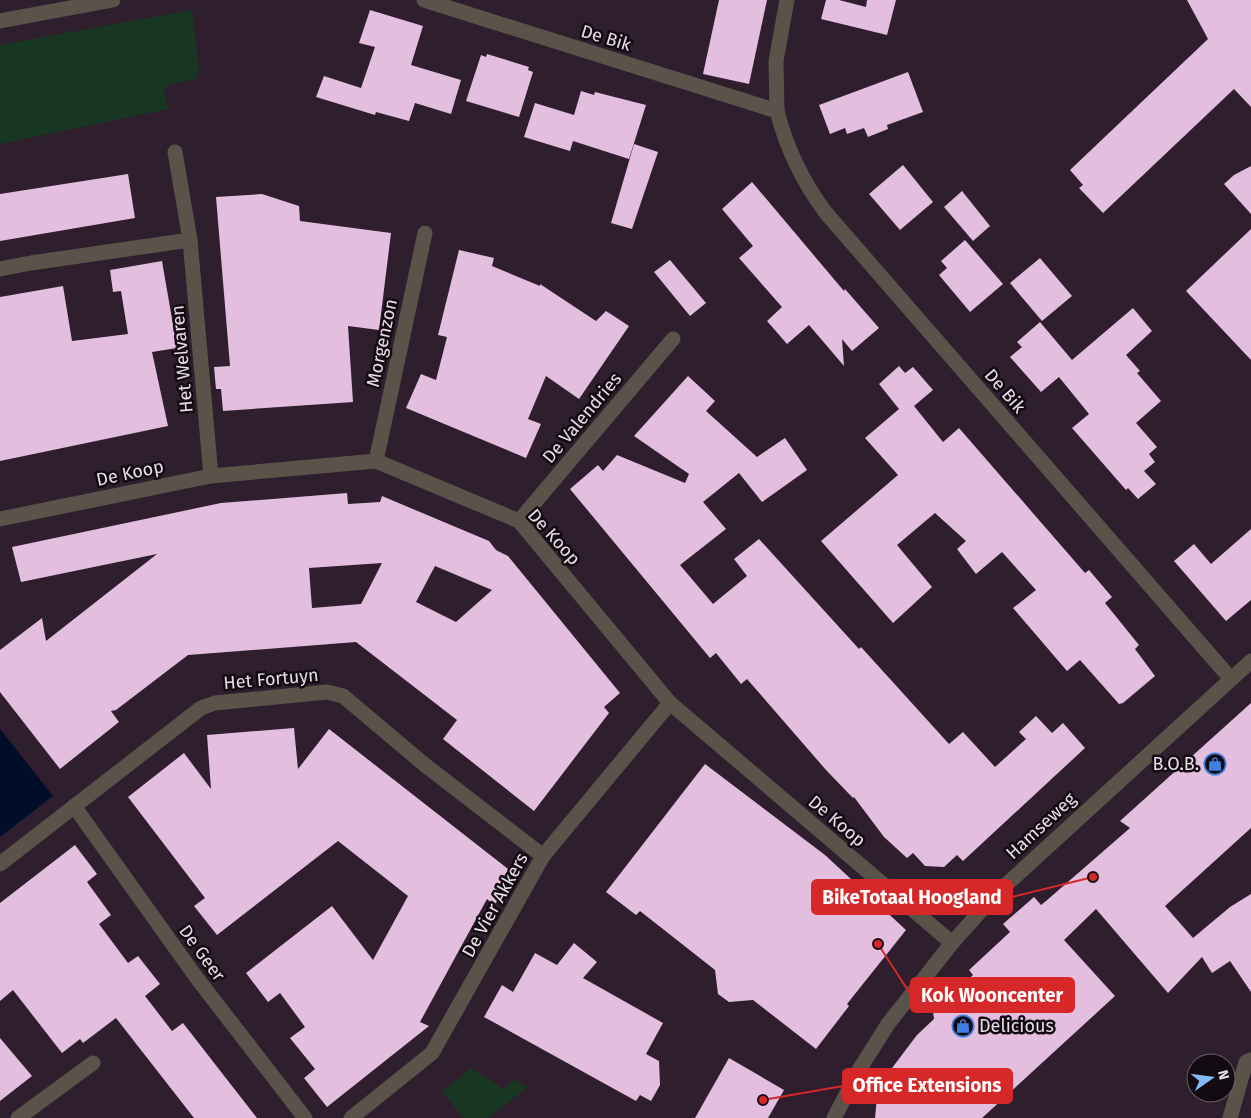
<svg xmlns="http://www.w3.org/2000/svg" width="1251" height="1118" viewBox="0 0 1251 1118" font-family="'Fira Sans',sans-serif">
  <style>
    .green { fill: #183722 }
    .water { fill: #020d29 }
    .building { fill: #e3bedf; fill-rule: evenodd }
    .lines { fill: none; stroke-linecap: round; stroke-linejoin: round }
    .minor { stroke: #59534a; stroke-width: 15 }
    .tertiary { stroke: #59534a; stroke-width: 15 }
    .labels { text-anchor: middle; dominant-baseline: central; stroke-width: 5; stroke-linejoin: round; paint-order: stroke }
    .street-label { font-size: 18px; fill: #e9dde7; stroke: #130b12 }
    .poi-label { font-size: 18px; fill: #e9dde7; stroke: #130b12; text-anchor: end }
    .leader { fill: none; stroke: #d62828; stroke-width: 2 }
    .callout-dot { fill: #d62828; stroke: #130b12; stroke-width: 2 }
    .callout { fill: #d62828; stroke: #d62828; stroke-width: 2 }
    .callout-label { font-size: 19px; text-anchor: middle; font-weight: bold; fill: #fff }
  </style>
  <rect width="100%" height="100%" fill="#2f1e2e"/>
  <g class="green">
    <polygon points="192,10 199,70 196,79 168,85 164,90 168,109 0,144 0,45"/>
    <polygon points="471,1068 503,1089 514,1080 528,1087 488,1118 463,1118 443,1092"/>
  </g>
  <polygon class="water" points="0,729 53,796 0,837"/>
  <g class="building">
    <polygon points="719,0 767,0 749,84 703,74"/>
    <polygon points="826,0 839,0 866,7 867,0 896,0 887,35 821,19"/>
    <polygon points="1187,0 1251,0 1251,107 1234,89 1103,213 1079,188 1083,185 1070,170 1208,39"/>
    <polygon points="370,10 423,26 411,65 461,80 451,114 415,103 409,121 376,112 375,115 316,97 324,76 361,88 375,47 359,43"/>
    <polygon points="487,54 529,67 528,70 533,72 519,117 466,101 481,55 486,57"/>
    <polygon points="908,72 923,112 887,125 888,129 868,137 864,128 847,134 845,128 830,134 819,105"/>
    <polygon points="581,91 594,95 595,92 646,105 629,159 573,141 570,151 524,137 535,103 574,115"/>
    <polygon points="634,144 658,152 632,229 611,223"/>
    <polygon points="903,165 933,202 900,230 869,194"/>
    <polygon points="1251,166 1251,214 1224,184 1234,175"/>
    <polygon points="128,174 135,218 0,241 0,194"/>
    <polygon points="752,182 844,291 845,289 879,328 852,351 842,339 844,366 809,325 787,344 767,321 782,307 739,258 753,246 722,209"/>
    <polygon points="962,191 990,226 973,241 944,207"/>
    <polygon points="262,194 299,206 300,221 391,233 379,330 348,326 353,402 223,411 221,389 216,389 214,367 230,366 216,197"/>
    <polygon points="1251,229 1251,360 1186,291"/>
    <polygon points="965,240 1003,284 970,312 939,275 947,268 941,261"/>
    <polygon points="459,250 494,258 492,266 540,286 540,284 596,321 606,311 629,326 579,399 546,376 528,419 541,424 526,458 406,408 421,374 436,380 447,337 438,335"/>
    <polygon points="1040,258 1072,296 1042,321 1010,283"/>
    <polygon points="670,260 706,303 690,316 654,272"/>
    <polygon points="162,261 177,348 152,352 168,426 0,461 0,297 63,286 72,341 128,334 121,291 113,292 110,270"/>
    <polygon points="1133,308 1152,331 1126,355 1140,371 1137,373 1161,401 1136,423 1157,447 1149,454 1155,462 1144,471 1156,484 1138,499 1128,488 1126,490 1072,428 1089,414 1059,377 1041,392 1010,357 1022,347 1017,342 1040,322 1072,360"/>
    <polygon points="899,366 905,373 913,367 933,390 914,406 943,442 959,428 1085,573 1089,570 1112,597 1105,603 1139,645 1135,649 1155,676 1123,703 1119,704 1080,660 1067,671 1013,608 1036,590 1002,552 976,574 957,549 966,541 935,513 897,545 932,587 893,623 821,541 898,475 865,438 899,409 879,384"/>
    <polygon points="688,376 715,401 706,411 757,457 785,438 807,470 762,502 739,473 703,502 726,529 680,565 713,604 747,576 734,559 759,539 859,649 861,647 949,744 963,732 995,767 1026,739 1019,732 1036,716 1052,733 1063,723 1085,748 963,861 957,855 944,867 925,866 913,853 907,858 884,837 854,797 853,798 826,770 747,679 741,684 716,653 710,658 570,489 598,465 603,471 617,455 685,483 689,474 634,436"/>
    <path d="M347,493L348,504L380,502L382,496L489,541L496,550L508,556L620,693L604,707L609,713L534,811L443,739L457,720L356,642L188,655L116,710L111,711L119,722L60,769L0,692V650L42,618L46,641L157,554L21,582L12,547L221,503ZM382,563L361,604L312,608L309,568ZM435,566L492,590L456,622L416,602Z"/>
    <polygon points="1251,529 1251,600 1226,621 1174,561 1194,544 1211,564"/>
    <polygon points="1251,703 1251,828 1165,906 1193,938 1230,907 1251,894 1251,992 1230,961 1212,973 1202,957 1168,993 1096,909 1064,940 1115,996 982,1118 875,1118 878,1087 895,1072 892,1068 917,1035 934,1019 933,1011 973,975 969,970 1010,932 1003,924 1034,897 1041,905 1046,901 1130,828 1120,821"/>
    <polygon points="294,728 298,769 329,729 517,876 494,905 487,899 420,1022 429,1026 327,1107 304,1078 315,1069 290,1038 305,1027 280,993 268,1002 246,973 332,906 373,960 408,896 338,841 217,935 194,906 205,898 128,797 184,753 211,789 207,735"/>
    <polygon points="705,764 825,855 906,930 847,1004 849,1006 816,1049 753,1000 729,1002 718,994 715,970 640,911 636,915 606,892"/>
    <polygon points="75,845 97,874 87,882 111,915 99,924 128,963 138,956 160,984 145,996 172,1031 183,1023 257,1118 194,1118 116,1018 83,1043 80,1039 62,1053 13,990 0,1001 0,903"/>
    <polygon points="574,943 597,962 583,978 663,1023 646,1054 659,1061 660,1085 651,1101 640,1095 636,1101 484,1017 502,985 513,992 535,953 557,965"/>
    <polygon points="0,1038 32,1076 0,1101"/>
    <polygon points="729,1058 784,1090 768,1118 695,1118"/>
  </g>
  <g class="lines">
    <g class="minor">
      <path d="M424,0L777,111C787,150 802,181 826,213L1231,679"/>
      <polyline points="0,21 113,0"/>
      <polyline points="777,111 776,61 787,0"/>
      <polyline points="175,152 190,240 211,476"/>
      <polyline points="0,269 31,263 190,240"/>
      <polyline points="376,461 425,233"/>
      <polyline points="0,519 211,476 376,461 519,521 670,703 952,943"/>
      <polyline points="519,521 673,339"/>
      <polyline points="74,806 196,977 305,1118"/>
      <polyline points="0,864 201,708 215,703 327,692 343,696 425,765 543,856"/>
      <polyline points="18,1118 93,1063"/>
      <polyline points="351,1118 432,1053 543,856 670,703"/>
      <polyline points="1230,1118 1246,1062 1251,1060"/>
    </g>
    <polyline class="tertiary" points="834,1118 859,1070 888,1024 952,943 996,894 1251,661"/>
  </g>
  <defs>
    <g id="shop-ring" transform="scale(1.125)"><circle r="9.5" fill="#130b12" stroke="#3f7fe0" stroke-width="1.5"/><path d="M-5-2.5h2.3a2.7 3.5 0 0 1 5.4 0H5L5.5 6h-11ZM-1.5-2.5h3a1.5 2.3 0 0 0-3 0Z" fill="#3f7fe0"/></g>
  </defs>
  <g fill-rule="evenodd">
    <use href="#shop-ring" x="1215" y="764"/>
    <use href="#shop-ring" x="963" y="1026"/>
  </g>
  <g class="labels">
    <g class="street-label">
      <text transform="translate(606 38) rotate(17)">De Bik</text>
      <text transform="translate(382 343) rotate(-78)">Morgenzon</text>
      <text transform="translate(182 359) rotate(-95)">Het Welvaren</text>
      <text transform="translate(1005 391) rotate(49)">De Bik</text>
      <text transform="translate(582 418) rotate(-50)">De Valendries</text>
      <text transform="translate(130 473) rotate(-12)">De Koop</text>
      <text transform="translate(554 537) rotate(48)">De Koop</text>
      <text transform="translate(271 679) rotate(-5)">Het Fortuyn</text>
      <text transform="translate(837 821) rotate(40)">De Koop</text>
      <text transform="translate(1041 826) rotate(-43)">Hamseweg</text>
      <text transform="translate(495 905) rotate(-61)">De Vier Akkers</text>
      <text transform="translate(202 953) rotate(54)">De Geer</text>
    </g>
    <g class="poi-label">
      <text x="1199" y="764">B.O.B.</text>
      <text x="979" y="1026" text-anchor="start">Delicious</text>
    </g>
  </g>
  <path class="leader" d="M1093 877L1012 897M878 944L911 995M763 1100L843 1086"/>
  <g class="callout-dot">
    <circle cx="1093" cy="877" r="5"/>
    <circle cx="878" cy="944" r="5"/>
    <circle cx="763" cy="1100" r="5"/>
  </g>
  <g class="callout">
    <rect x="812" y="880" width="200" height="34" rx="5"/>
    <rect x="911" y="978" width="163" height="34" rx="5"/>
    <rect x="843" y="1069" width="169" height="34" rx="5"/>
  </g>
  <g class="callout-label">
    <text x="912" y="904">BikeTotaal Hoogland</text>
    <text x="992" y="1002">Kok Wooncenter</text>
    <text x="927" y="1092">Office Extensions</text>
  </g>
  <g transform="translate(1211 1078) rotate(76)"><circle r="24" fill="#130b12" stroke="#695f67"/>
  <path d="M0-4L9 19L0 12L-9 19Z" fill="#85bbfb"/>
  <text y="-8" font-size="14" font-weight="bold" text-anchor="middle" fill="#e9dde7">N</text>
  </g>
</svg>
